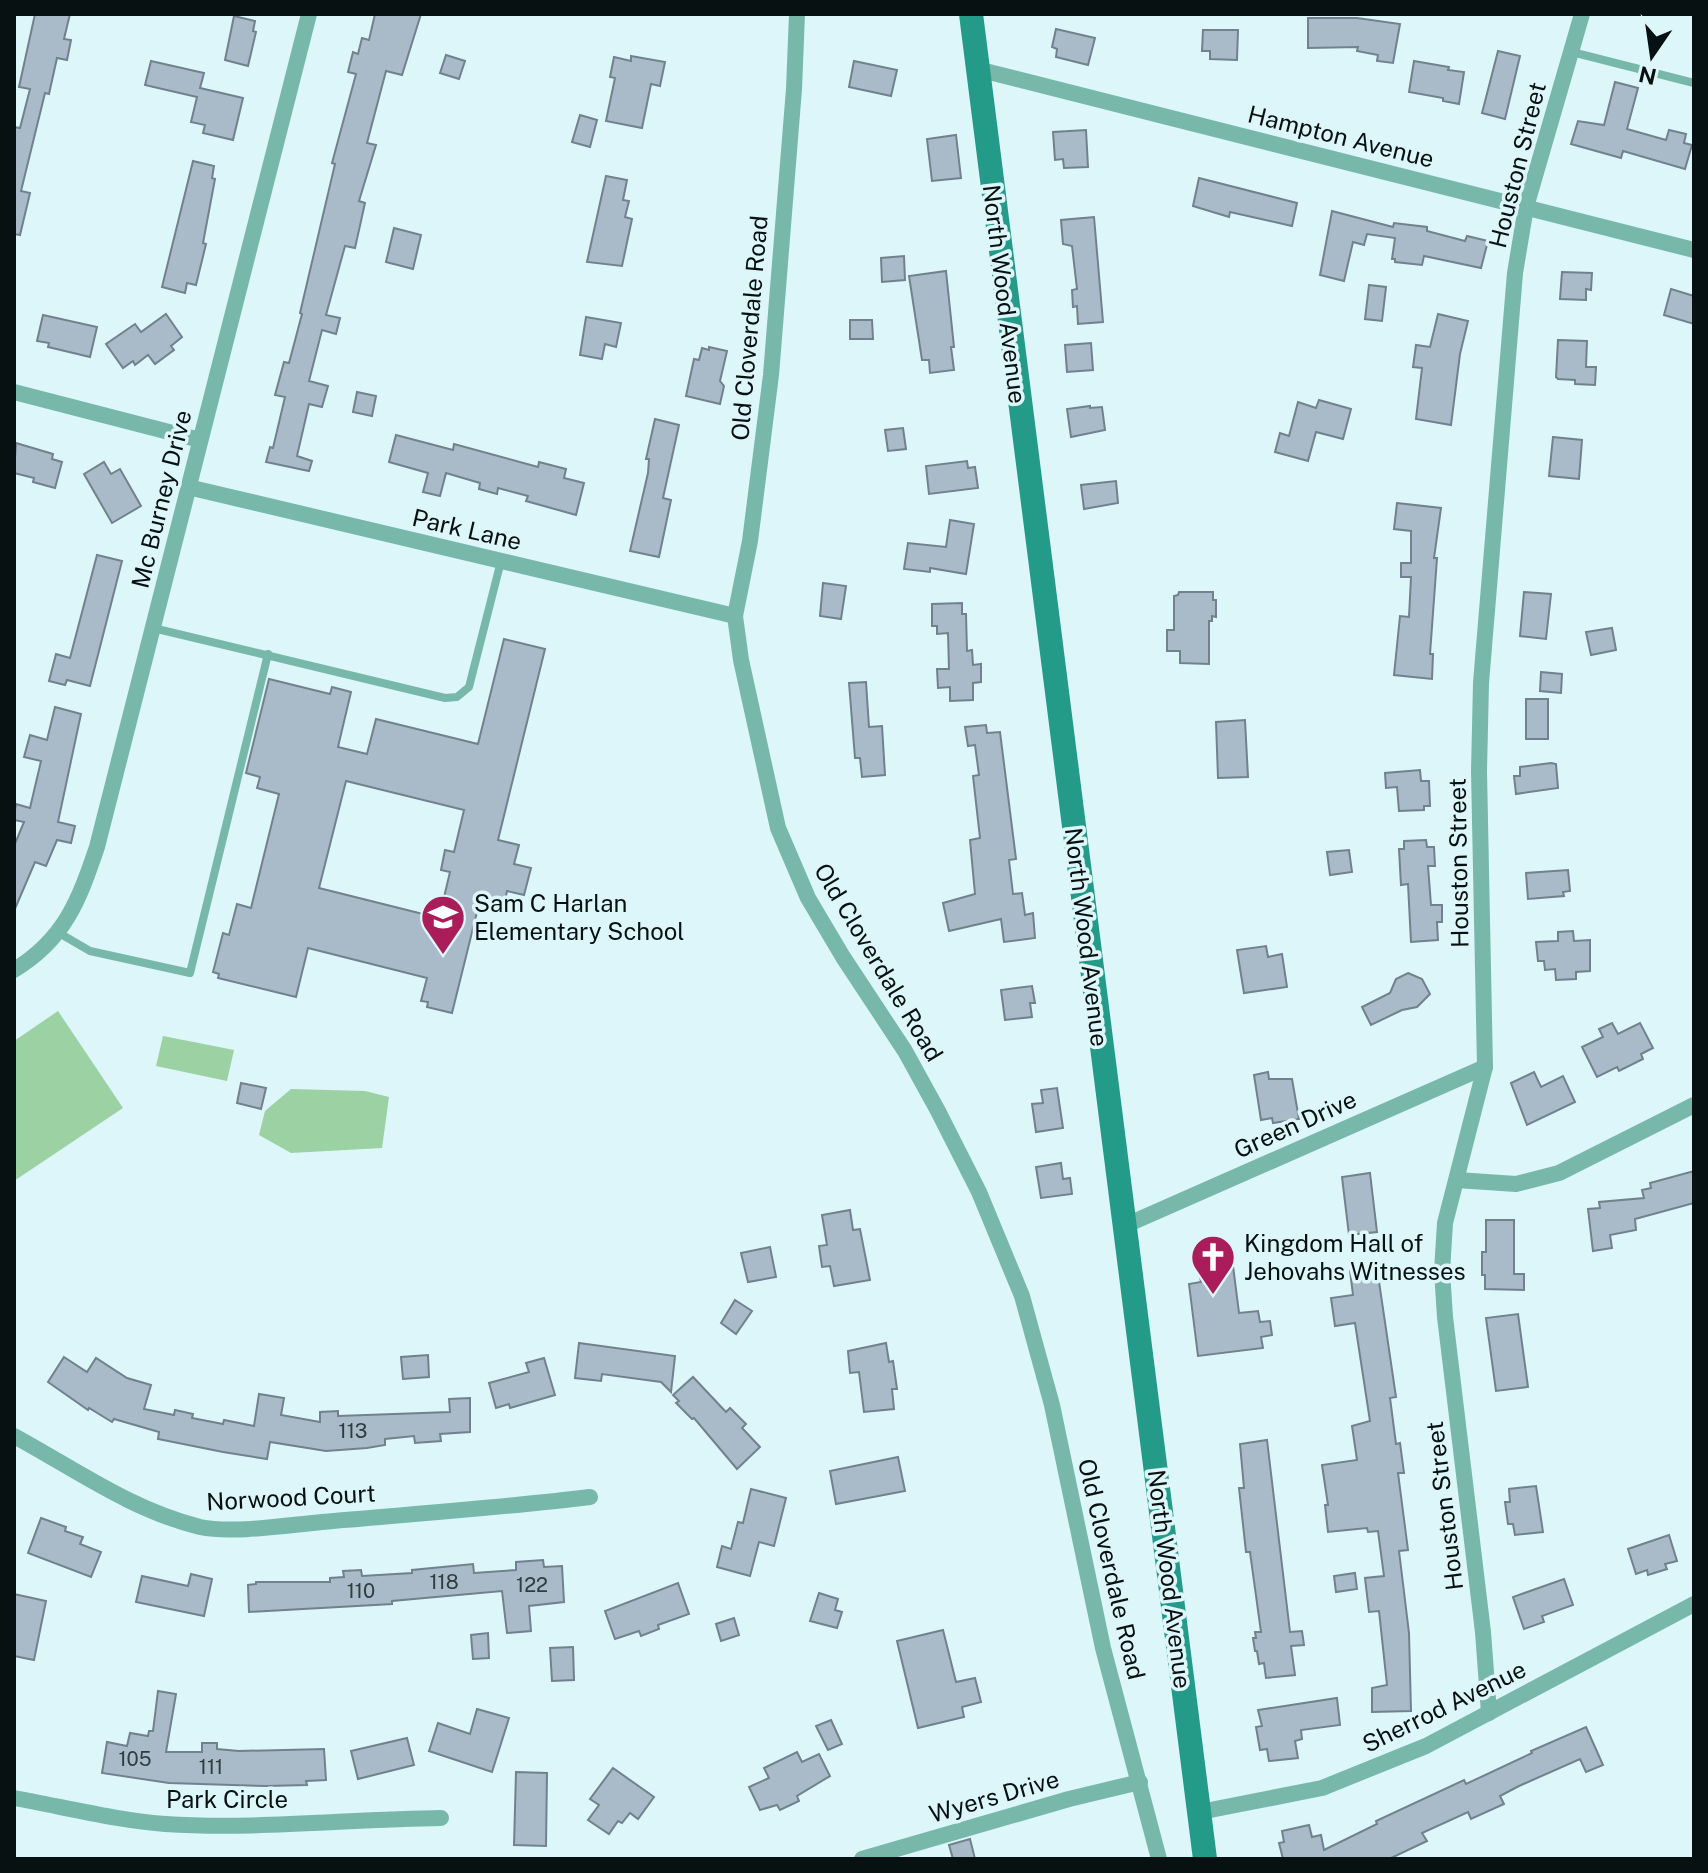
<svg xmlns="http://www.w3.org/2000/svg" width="1708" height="1873" viewBox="0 0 1708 1873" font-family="'Public Sans',sans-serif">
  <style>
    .green { fill: #9bd1a3 }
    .building { fill: #a9bbc8; stroke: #71818d; stroke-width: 2; fill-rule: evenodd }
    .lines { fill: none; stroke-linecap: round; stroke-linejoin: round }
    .lane { stroke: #77b8aa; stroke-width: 8 }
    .street { stroke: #77b8aa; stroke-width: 16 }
    .secondary { stroke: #239b88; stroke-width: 24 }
    .labels { text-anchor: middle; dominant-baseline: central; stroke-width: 7; stroke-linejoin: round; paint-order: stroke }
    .number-label { font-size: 20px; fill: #303c40 }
    .street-label { font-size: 24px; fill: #081112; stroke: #ddf6fa }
    .poi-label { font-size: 24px; fill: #081112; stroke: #ddf6fa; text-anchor: start }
  </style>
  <rect width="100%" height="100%" fill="#ddf6fa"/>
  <g class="green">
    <polygon points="58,1011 123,1108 14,1181 14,1041"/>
    <polygon points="163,1036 234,1050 227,1081 156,1066"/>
    <polygon points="291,1089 365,1091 389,1097 382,1148 291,1153 259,1135 265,1111"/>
  </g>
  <g class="building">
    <polygon points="35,14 70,14 64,39 71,40 67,60 57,58 49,94 45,93 21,191 30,193 20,235 14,234 14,127 20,128 30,89 19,87"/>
    <polygon points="375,14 421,14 402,75 386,71 367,143 376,145 359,201 365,203 355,248 345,246 326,315 340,318 336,334 322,330 309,381 328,386 322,407 309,404 297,456 312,461 309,471 266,462 270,447 273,448 285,397 275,395 284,362 289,363 302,314 300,313 335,164 332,163 356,74 348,72 353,52 358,54 362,38 369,40"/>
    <polygon points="234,16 255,21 253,31 256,32 248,66 225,60"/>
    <polygon points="1308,18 1357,18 1400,24 1393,63 1377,61 1378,55 1357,51 1358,47 1308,48"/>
    <polygon points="1056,29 1095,38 1088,65 1056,57 1057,49 1052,47"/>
    <polygon points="1203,30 1238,30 1237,60 1210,59 1210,51 1202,51"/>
    <polygon points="1498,51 1520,56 1505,119 1482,113"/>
    <polygon points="446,55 465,61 459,79 440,73"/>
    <polygon points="631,56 665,62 660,86 651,84 642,128 606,121 615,78 610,77 614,57 631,61"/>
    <polygon points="151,61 204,73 200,88 243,98 233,140 203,133 205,125 191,122 197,97 145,85"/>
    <polygon points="854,61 897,70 891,96 849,87"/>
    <polygon points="1414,61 1449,67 1448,70 1464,72 1459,104 1443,101 1443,98 1409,92"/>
    <polygon points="1615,82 1638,88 1627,129 1666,140 1669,130 1686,134 1684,143 1692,145 1685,169 1623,151 1621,158 1571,144 1578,121 1604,125"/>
    <polygon points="580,115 597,120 590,147 572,142"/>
    <polygon points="1086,130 1088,167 1064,168 1063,159 1055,160 1053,132"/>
    <polygon points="956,135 961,178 932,181 927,139"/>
    <polygon points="193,161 214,166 212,178 215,179 203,243 206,244 196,285 187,283 185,293 162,287"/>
    <polygon points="606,176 627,180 623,200 629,201 625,217 632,219 622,266 587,262"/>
    <polygon points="1199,178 1297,203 1292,226 1230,212 1229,217 1193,206"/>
    <polygon points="1332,211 1393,227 1394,223 1427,227 1427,231 1465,241 1467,236 1488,241 1481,268 1424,256 1422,265 1395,262 1395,259 1392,259 1395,238 1367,234 1364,245 1353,242 1344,281 1320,275"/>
    <polygon points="1094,217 1103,322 1078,324 1077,306 1073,307 1072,290 1077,289 1072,246 1063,244 1061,220"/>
    <polygon points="394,228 421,235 413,269 386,262"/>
    <polygon points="904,256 905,280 882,282 881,258"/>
    <polygon points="946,271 954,347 951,347 954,370 930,373 929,360 922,360 909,276"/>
    <polygon points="1562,272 1592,273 1591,290 1586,289 1586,300 1560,299"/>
    <polygon points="1369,285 1386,287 1382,321 1365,319"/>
    <polygon points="1671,289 1694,296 1694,324 1664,315"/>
    <polygon points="166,314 182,337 171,346 174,350 155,364 148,355 135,365 133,361 123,368 106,344 135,324 141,332"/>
    <polygon points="1438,314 1468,321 1460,354 1451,425 1416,419 1422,368 1413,367 1416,345 1430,347"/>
    <polygon points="43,315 97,327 90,357 48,347 49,343 37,341"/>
    <polygon points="586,317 621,323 616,347 605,344 602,359 580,355"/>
    <polygon points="850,320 872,320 873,339 850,339"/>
    <polygon points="1558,340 1587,341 1586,367 1596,367 1595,385 1575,384 1575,380 1558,379 1556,377"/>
    <polygon points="1091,343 1093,370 1067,372 1065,345"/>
    <polygon points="709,347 727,351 720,381 724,386 720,404 686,396 694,359 699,360 702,348 709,350"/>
    <polygon points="357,392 376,396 372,416 353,412"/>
    <polygon points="1319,400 1351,409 1343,439 1316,432 1308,461 1275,452 1280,433 1289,436 1298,402 1316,408"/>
    <polygon points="1090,406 1090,408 1102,407 1105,430 1071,437 1067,409"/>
    <polygon points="655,419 679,425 663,498 671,500 659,557 630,551 648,473 649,459 646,459"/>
    <polygon points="903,428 906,449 888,451 885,430"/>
    <polygon points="396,435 453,450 454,444 538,467 539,462 566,469 564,478 584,483 576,515 526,501 528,496 498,488 497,494 479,489 480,483 446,473 440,496 423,492 428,473 389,462"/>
    <polygon points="1553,437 1582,440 1579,479 1549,476"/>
    <polygon points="16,443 53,454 52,459 62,462 55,488 33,482 34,478 14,473"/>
    <polygon points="967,461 968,468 975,467 978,488 929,494 926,466"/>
    <polygon points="104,462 111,474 120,469 141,506 112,523 84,474"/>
    <polygon points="1116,481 1118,503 1084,509 1081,485"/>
    <polygon points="1397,503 1441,508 1434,558 1437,558 1430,654 1433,654 1432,679 1394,675 1400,616 1409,617 1411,577 1401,577 1401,563 1411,563 1411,531 1394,529"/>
    <polygon points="950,520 974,524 966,574 930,568 930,572 904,569 908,543 946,547"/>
    <polygon points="97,555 122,561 90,686 67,680 65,685 49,681 56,654 70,658"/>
    <polygon points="823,583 846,586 841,619 820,616"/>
    <polygon points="1179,592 1213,592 1213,600 1216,600 1216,617 1212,616 1212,621 1209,621 1209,664 1180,663 1180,651 1167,651 1167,630 1174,630 1174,596 1178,595"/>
    <polygon points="1524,592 1551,594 1546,639 1520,636"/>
    <polygon points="962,603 962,614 966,614 967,651 972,650 973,665 981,664 981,682 973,683 973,700 950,701 950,687 938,688 937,669 949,669 948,633 937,634 937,626 932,626 932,604"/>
    <polygon points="1612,628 1616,650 1591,655 1586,632"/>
    <path d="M504,639L545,649L498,840L519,845L514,864L531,868L524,895L507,891L503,910L479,904L452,1013L427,1007L428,1002L421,1001L427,978L308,948L296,997L218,978L219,974L213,972L223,933L229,935L237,904L251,908L279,794L257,788L260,777L246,773L269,679L330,694L332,687L351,692L338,747L367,754L376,719L478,744ZM346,781L464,810L454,852L445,850L441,870L450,872L439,918L319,888Z"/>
    <polygon points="1541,672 1562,674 1561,693 1540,691"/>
    <polygon points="866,682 869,727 882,726 885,775 862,777 860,758 855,758 849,683"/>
    <rect x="1526" y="699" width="22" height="40"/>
    <polygon points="55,707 81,714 58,822 75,826 71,843 57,840 46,866 35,862 14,911 14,846 24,822 14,820 14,815 16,804 30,808 41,761 24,757 30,735 47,740"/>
    <polygon points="1245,720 1248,777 1218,778 1216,722"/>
    <polygon points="986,725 987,733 1000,732 1016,859 1009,860 1013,894 1022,893 1025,915 1033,913 1035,938 1004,942 1001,919 949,931 943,903 975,894 970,840 980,838 973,776 979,775 975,745 968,746 965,727"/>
    <polygon points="1551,763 1556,764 1558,788 1516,794 1514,776 1520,776 1520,767"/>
    <polygon points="1420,770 1421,781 1429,781 1430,806 1424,806 1424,810 1399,811 1397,787 1386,788 1385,773"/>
    <polygon points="1426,840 1427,847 1434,847 1435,866 1428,866 1431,905 1442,905 1442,922 1437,922 1438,940 1411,942 1408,884 1401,885 1399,849 1404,849 1404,841"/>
    <polygon points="1349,850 1352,872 1330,875 1327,852"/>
    <polygon points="1568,870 1570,891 1563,892 1564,896 1528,899 1526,873"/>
    <polygon points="1573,931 1574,941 1590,940 1590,971 1576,972 1576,979 1556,980 1555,969 1545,970 1544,961 1538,961 1536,942 1558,941 1558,932"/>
    <polygon points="1266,946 1268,957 1282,954 1287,987 1244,993 1237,950"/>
    <polygon points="1408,973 1422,979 1430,994 1417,1007 1402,1010 1371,1025 1362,1007 1390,993 1396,979"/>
    <polygon points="1032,986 1035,1003 1030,1003 1032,1017 1005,1020 1001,990"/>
    <polygon points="1612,1023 1618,1034 1640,1023 1653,1048 1641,1054 1643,1059 1619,1071 1617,1067 1597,1077 1582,1047 1603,1037 1599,1029"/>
    <polygon points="1268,1072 1269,1079 1292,1079 1299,1119 1273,1123 1272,1118 1261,1120 1254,1075"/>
    <polygon points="1534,1072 1541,1087 1563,1076 1575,1102 1527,1125 1511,1083"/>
    <polygon points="241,1083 266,1088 261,1109 237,1103"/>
    <polygon points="1057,1088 1063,1128 1036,1132 1032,1104 1043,1103 1041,1090"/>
    <polygon points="1061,1163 1063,1179 1070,1178 1072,1194 1041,1198 1036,1167"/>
    <polygon points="1694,1171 1694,1203 1635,1219 1636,1230 1610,1235 1612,1248 1593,1251 1588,1209 1600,1208 1599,1202 1644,1198 1642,1190 1651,1188 1650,1183"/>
    <polygon points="1370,1173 1377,1232 1349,1235 1342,1177"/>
    <polygon points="850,1210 853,1230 860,1229 870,1280 834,1286 830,1266 822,1267 819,1246 827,1245 822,1215"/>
    <polygon points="1486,1220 1514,1220 1514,1274 1524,1274 1524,1290 1485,1289 1485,1275 1482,1275 1482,1252 1486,1252"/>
    <polygon points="770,1247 776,1277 748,1282 741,1253"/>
    <polygon points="1232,1258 1239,1313 1258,1311 1260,1322 1270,1321 1272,1335 1261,1337 1263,1348 1198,1356 1189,1284 1201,1282 1198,1264 1203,1264 1203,1261"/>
    <polygon points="1377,1268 1396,1397 1390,1398 1396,1444 1400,1443 1404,1473 1398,1473 1408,1550 1399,1551 1409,1633 1411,1711 1372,1712 1372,1688 1387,1685 1379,1611 1369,1612 1365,1578 1384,1576 1378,1531 1368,1532 1367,1528 1328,1532 1325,1505 1328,1505 1322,1465 1357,1460 1352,1426 1370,1421 1355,1323 1335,1326 1331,1298 1353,1295 1350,1271"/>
    <polygon points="735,1300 752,1311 736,1334 721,1323"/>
    <polygon points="1518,1314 1528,1387 1496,1391 1486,1318"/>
    <polygon points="579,1343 675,1356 671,1392 661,1382 602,1374 601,1381 575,1378"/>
    <polygon points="886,1343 889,1362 893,1361 897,1389 892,1389 894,1409 864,1412 859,1372 850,1373 848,1351"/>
    <polygon points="428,1355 429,1377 403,1379 401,1357"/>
    <polygon points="64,1357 87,1372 96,1358 127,1378 151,1385 144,1409 174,1415 175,1410 193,1414 192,1418 223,1424 224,1420 254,1426 259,1394 284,1398 281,1415 320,1422 320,1412 338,1411 338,1416 450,1412 449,1399 470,1398 470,1432 440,1434 441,1441 415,1443 414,1436 385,1439 385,1445 367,1448 326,1451 270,1442 267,1459 223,1452 158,1439 159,1432 114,1419 112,1422 89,1408 88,1410 48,1382"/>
    <polygon points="544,1358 555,1395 510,1408 509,1404 496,1408 489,1383 529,1372 526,1363"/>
    <polygon points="693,1377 726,1412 730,1408 746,1424 742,1428 760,1447 737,1469 694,1418 692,1419 676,1403 679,1401 673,1395"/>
    <polygon points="1267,1440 1290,1632 1302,1631 1304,1645 1291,1646 1295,1675 1266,1678 1264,1663 1259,1664 1257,1651 1255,1651 1253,1638 1256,1638 1255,1632 1261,1632 1250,1552 1246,1552 1239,1488 1244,1488 1240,1444"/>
    <polygon points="898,1457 905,1491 836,1504 830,1471"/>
    <polygon points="1536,1486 1543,1532 1515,1535 1513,1524 1508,1524 1505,1502 1510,1502 1509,1489"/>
    <polygon points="751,1489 786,1498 774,1546 759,1542 750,1576 717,1567 722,1546 731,1549 738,1522 743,1523"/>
    <polygon points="41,1518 66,1527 65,1531 83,1537 80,1544 101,1552 91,1577 28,1553"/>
    <polygon points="1669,1535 1677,1561 1665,1564 1667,1569 1648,1575 1647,1570 1636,1574 1628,1549"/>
    <polygon points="543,1560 544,1567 562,1566 564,1602 529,1606 531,1631 507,1633 502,1591 392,1601 392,1604 249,1612 248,1585 256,1584 256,1582 330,1582 330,1578 344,1577 343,1571 361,1570 362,1576 412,1573 412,1570 473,1564 474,1573 516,1570 516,1562"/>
    <polygon points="1355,1573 1357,1589 1336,1592 1334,1576"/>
    <polygon points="191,1574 212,1579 204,1616 136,1602 142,1576 188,1586"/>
    <polygon points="1564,1579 1573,1605 1542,1616 1544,1622 1524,1629 1513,1597"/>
    <polygon points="678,1583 689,1614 658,1625 659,1629 641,1636 639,1631 615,1639 605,1611"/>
    <polygon points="819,1593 838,1599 835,1610 842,1612 837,1628 810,1621"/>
    <polygon points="14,1594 46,1601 34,1660 14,1656"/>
    <polygon points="734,1618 739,1635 721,1641 716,1624"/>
    <polygon points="943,1630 956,1682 975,1678 981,1702 962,1707 964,1717 918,1728 897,1641"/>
    <polygon points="488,1633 489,1658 473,1659 471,1635"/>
    <polygon points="573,1647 574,1680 552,1681 550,1648"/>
    <polygon points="158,1691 176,1694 166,1752 202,1752 202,1743 217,1743 217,1749 239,1751 324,1749 326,1780 306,1781 307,1785 266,1786 169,1783 102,1773 107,1742 127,1746 130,1733 148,1736 149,1731 153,1731"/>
    <polygon points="1337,1698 1340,1725 1301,1730 1302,1739 1295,1741 1298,1758 1269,1761 1267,1749 1260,1750 1256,1727 1262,1726 1258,1710"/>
    <polygon points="477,1709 509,1718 492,1772 429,1751 438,1723 470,1734"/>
    <polygon points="831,1720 842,1744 828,1750 816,1726"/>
    <polygon points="1586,1727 1603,1765 1586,1772 1580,1759 1519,1786 1500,1796 1504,1804 1471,1819 1468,1812 1422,1833 1427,1841 1389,1859 1283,1859 1279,1843 1284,1842 1282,1831 1309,1825 1312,1837 1321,1835 1324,1850 1377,1824 1376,1821 1464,1780 1466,1784 1532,1753 1531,1751"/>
    <polygon points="407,1738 414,1765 358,1779 351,1751"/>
    <polygon points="797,1752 802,1762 819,1754 830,1776 797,1796 799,1801 780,1810 777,1805 760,1810 749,1787 769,1778 764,1768"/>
    <polygon points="613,1768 654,1797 638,1819 630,1813 622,1823 618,1821 609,1834 588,1820 599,1805 590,1799"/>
    <polygon points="516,1772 547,1773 546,1846 514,1845"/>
    <polygon points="970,1839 975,1859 953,1859 949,1845"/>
  </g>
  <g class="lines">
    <g class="lane">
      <polyline points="1572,52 1694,83"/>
      <polyline points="153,628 445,698 457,697 469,687 501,561"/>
      <polyline points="59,933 90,951 190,973 268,654"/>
    </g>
    <g class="street">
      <polyline points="797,14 794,89 771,375 750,541 735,616 741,660 778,828 808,898 843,957 905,1051 938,1111 979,1192 1022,1296 1052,1405 1103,1648 1159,1859"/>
      <polyline points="977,69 1694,250"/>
      <polyline points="14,392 200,440"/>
      <polyline points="188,487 735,616"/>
      <path d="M14,970C65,939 79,900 97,847L309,14"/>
      <polyline points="1457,1180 1516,1184 1559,1173 1694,1105"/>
      <polyline points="1124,1226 1485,1067"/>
      <path d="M14,1436C75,1469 131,1510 200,1527C232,1534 288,1525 322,1522C411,1514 501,1508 590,1497"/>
      <polyline points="1489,1713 1483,1632 1445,1317 1442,1271 1445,1223 1485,1067 1479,771 1481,683 1515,273 1526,207 1582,14"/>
      <path d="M14,1798C64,1807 115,1820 165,1824C257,1830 349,1819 441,1818"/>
      <polyline points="1200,1812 1322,1788 1426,1746 1694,1604"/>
      <polyline points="862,1859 1069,1799 1140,1782"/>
    </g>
    <polyline class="secondary" points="971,14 1205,1859"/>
  </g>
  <defs>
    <g id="school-pin" transform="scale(2.3)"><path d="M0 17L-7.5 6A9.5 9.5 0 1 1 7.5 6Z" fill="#aa1c5a" stroke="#ddf6fa"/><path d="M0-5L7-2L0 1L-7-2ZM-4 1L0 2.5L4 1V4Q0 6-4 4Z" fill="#fff"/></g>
    <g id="church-pin" transform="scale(2.3)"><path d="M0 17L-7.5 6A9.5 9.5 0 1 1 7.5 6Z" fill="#aa1c5a" stroke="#ddf6fa"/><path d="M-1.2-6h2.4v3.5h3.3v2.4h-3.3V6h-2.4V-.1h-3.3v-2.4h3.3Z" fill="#fff"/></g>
  </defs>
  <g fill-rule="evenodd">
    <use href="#school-pin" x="443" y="917"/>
    <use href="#church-pin" x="1213" y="1257"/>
  </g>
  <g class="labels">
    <g class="number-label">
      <text x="353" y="1431">113</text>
      <text x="444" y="1582">118</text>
      <text x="532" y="1585">122</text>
      <text x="361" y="1591">110</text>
      <text x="135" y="1759">105</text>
      <text x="211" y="1767">111</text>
    </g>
    <g class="street-label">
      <text transform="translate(1341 136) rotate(14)">Hampton Avenue</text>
      <text transform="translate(1517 165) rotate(-76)">Houston Street</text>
      <text transform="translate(1005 294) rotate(83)">North Wood Avenue</text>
      <text transform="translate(749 328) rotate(-85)">Old Cloverdale Road</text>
      <text transform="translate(161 499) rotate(-76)">Mc Burney Drive</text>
      <text transform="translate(467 529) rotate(13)">Park Lane</text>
      <text transform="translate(1458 863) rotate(-91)">Houston Street</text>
      <text transform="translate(1087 937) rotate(83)">North Wood Avenue</text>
      <text transform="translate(879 962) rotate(59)">Old Cloverdale Road</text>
      <text transform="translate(1295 1124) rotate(-24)">Green Drive</text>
      <text transform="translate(291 1497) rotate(-3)">Norwood Court</text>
      <text transform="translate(1444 1506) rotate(-97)">Houston Street</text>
      <text transform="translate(1112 1569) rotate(77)">Old Cloverdale Road</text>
      <text transform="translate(1170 1579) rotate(83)">North Wood Avenue</text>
      <text transform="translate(1444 1706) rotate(-26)">Sherrod Avenue</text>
      <text transform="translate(994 1796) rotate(-16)">Wyers Drive</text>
      <text x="227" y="1799">Park Circle</text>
    </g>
    <g class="poi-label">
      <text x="474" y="903">Sam C Harlan<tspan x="474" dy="28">Elementary School</tspan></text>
      <text x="1244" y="1243">Kingdom Hall of<tspan x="1244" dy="28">Jehovahs Witnesses</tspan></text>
    </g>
  </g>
  <rect width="1708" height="1873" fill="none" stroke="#081112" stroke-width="32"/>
  <g transform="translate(1652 56) rotate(193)" stroke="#ddf6fa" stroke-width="6" paint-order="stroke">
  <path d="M0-6L14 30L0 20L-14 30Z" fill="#081112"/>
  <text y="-12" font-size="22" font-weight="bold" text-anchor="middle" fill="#081112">N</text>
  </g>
</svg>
